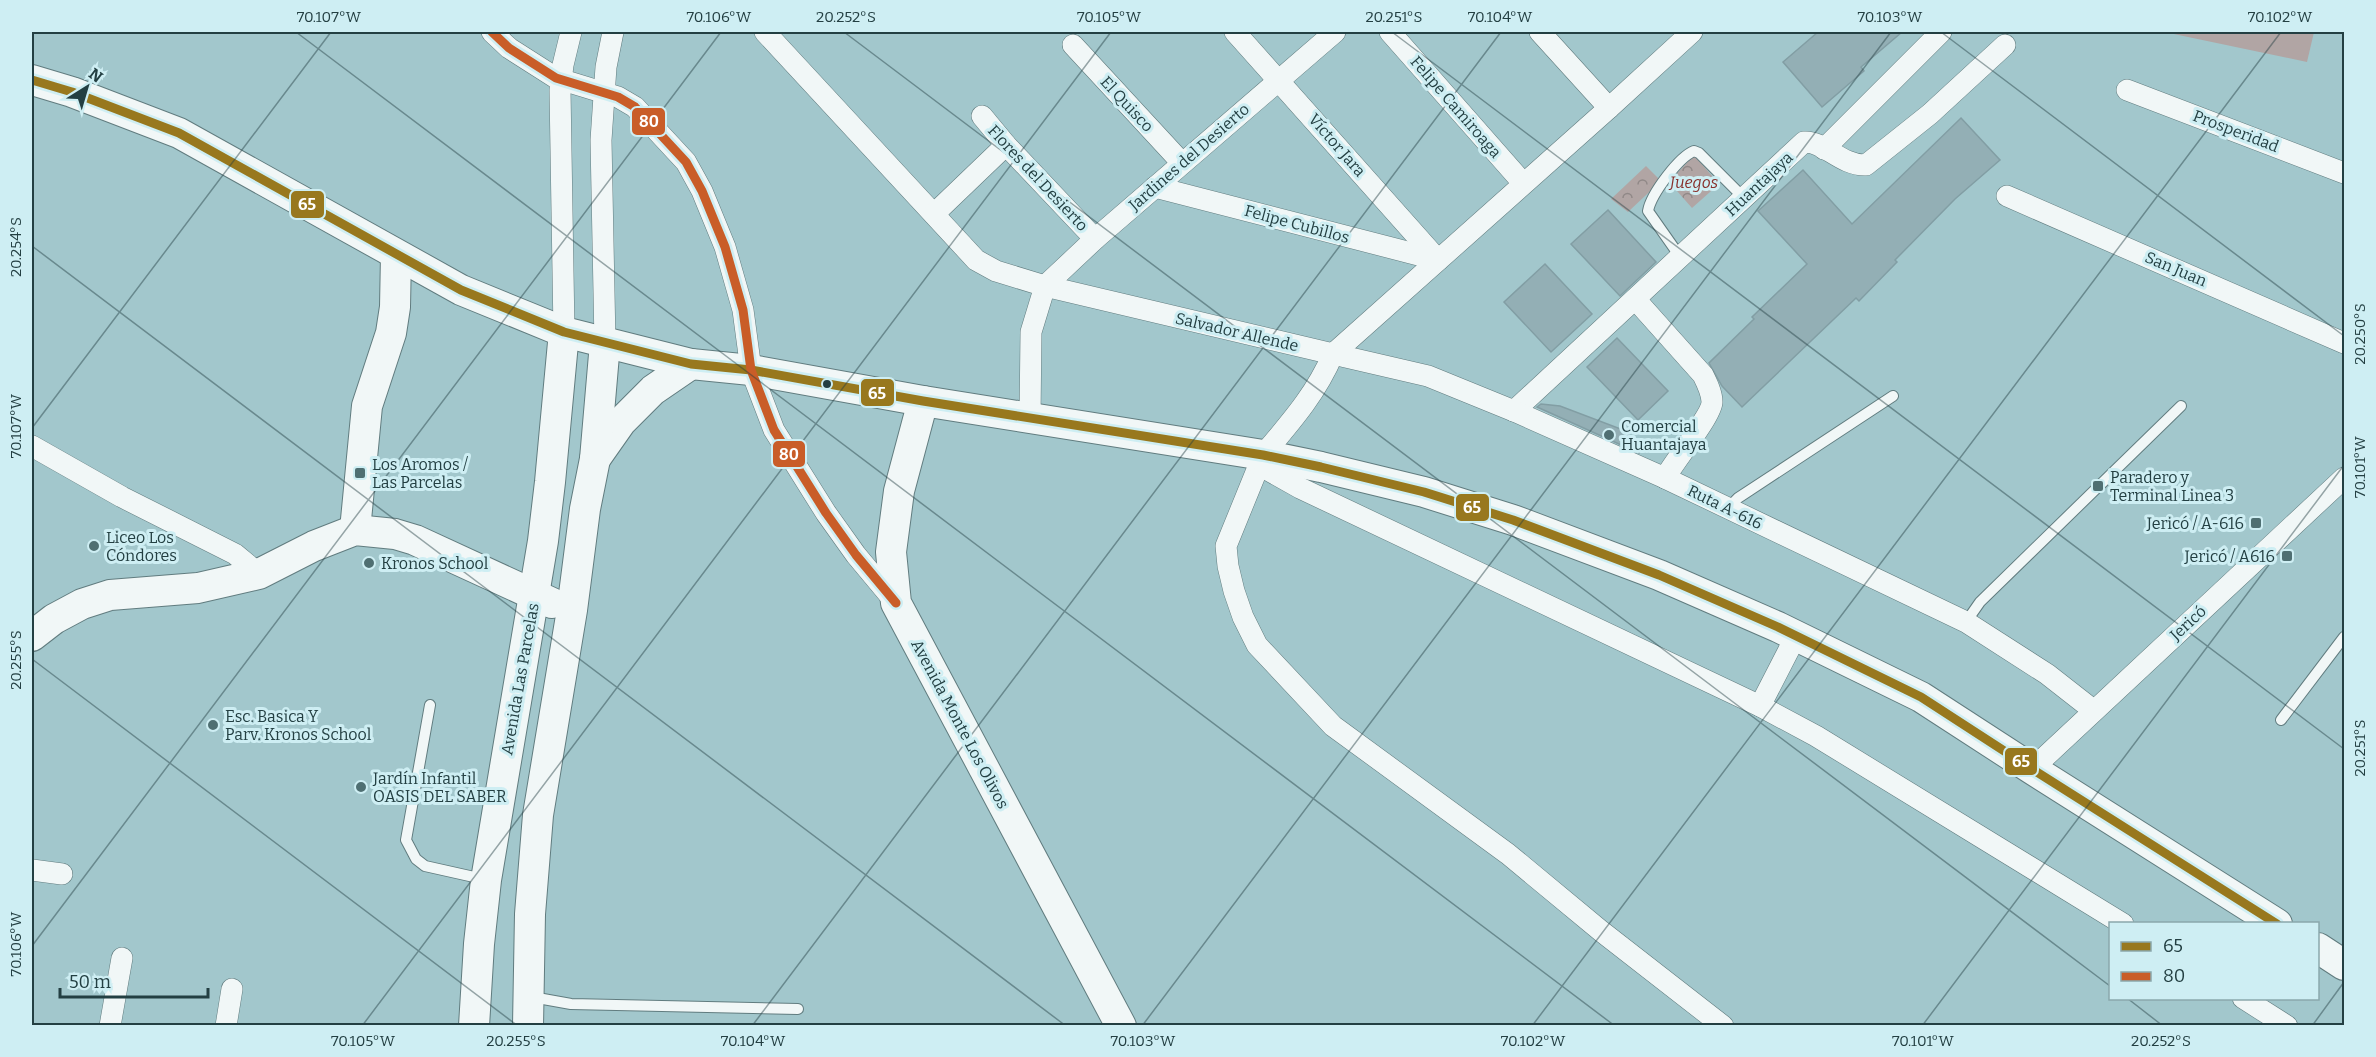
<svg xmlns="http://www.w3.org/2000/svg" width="2376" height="1057" viewBox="0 0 2376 1057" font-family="Bitter,serif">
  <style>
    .park { fill: url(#park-crowns) }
    .garden { fill: #b1a5a4 }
    .building { fill: #93afb5; stroke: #829ea4; stroke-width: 1.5 }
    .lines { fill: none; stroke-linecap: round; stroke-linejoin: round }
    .lane-casing { stroke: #617c7f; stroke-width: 12 }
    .street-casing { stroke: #617c7f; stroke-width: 22 }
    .secondary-casing { stroke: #617c7f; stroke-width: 32 }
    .lane { stroke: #f1f7f7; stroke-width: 10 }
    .street { stroke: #f1f7f7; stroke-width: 21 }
    .secondary { stroke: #f1f7f7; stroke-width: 30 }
    .bus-1-casing { stroke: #ceeef3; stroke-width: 14 }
    .bus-2-casing { stroke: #ceeef3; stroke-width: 14 }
    .bus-1 { stroke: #98781e; stroke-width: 9 }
    .bus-2 { stroke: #c95d28; stroke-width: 9 }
    .ticks { fill: none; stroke: #233f42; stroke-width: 1.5; stroke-opacity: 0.45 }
    .bus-dot { fill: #233f42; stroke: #ceeef3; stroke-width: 2 }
    .poi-dot { fill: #4f6f72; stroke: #ceeef3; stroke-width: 2 }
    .labels { text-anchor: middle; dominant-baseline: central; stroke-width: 6; stroke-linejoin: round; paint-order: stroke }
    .street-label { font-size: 16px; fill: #233f42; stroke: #ceeef3 }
    .park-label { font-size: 16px; font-style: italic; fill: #88302c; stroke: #ceeef3 }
    .poi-label { font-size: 16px; fill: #233f42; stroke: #ceeef3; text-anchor: start }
    .line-badge { stroke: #ceeef3; stroke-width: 2 }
    .badge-label { font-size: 16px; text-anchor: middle; font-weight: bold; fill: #fff }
    .neatline { fill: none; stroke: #233f42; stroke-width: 2 }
    .ticks-label { font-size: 15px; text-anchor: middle; fill: #233f42 }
  </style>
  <defs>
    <pattern id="park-crowns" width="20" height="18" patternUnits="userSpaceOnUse" patternTransform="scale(1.5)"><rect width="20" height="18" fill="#b1a5a4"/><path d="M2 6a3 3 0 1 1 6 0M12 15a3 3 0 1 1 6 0" fill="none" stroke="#908887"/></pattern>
  </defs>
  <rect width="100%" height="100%" fill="#a2c7cc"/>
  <g class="park">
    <polygon points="1694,155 1719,184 1692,208 1669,182"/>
    <polygon points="1646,166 1661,181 1628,212 1611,199"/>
  </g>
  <polygon class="garden" points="2170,32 2314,32 2307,62 2169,33"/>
  <g class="building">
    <polygon points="1818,32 1902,32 1861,67 1864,71 1822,107 1783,62"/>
    <polygon points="1961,118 2000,160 1955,199 1895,260 1897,262 1859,301 1856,298 1742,407 1722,386 1709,363 1754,319 1752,317 1807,264 1758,211 1803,170 1852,224"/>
    <polygon points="1608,210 1656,262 1620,296 1571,244"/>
    <polygon points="1545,264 1592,314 1551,352 1504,302"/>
    <polygon points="1617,338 1668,391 1638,420 1587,367"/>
    <polygon points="1541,404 1560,406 1626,431 1624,433 1643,443 1639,453 1537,407"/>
  </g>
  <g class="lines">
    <g class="lane-casing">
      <g id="lane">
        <path d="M1681,258L1648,211C1651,194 1679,157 1694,151L1699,153L1744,198"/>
        <polyline points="1728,508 1738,498 1893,396"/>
        <polyline points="1966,622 1980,602 2181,406"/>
        <polyline points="430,705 406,840 416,859 425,866 483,879"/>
        <polyline points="2281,720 2344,637"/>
        <polyline points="532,997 571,1004 798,1009"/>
      </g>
    </g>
    <g class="street-casing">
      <g id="street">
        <polyline points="492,32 509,48 556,78 618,97 635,107 686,162 702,191 725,247 743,310 751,370 774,430 826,513 856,555 896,603"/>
        <polyline points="765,32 976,260 996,271 1045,286 1333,354 1609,108 1692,32"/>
        <polyline points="1235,32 1438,260"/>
        <polyline points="1390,32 1523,183"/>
        <polyline points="1540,32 1609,108"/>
        <polyline points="1073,45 1182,163"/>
        <polyline points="2127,90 2344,173"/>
        <polyline points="982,116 1006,145 1095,239"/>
        <polyline points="1824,149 1941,32"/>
        <polyline points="1155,187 1438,260"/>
        <polyline points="2007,196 2344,343"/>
        <polyline points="934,214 1006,145"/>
        <path d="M1636,300L1703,375C1707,383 1712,393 1712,402C1712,415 1673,463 1665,478"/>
        <polyline points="564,332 560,90 563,65 571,32"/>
        <polyline points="605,343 601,140 606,67 613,32"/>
        <path d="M1514,411L1804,142C1823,140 1841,166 1866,165L1930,114L2005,45"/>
        <polyline points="1030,418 1031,332 1045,286 1095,239 1335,32"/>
        <polyline points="32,446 122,497 235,554 259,574"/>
        <polyline points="1259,465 1226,546 1228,566 1234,591 1243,617 1257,645 1333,726 1508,854 1601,931 1723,1026"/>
        <polyline points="1760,706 1796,636"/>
        <path d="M2093,710L2047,674L1966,622L1665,478L1514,411L1428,376L1333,354C1316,394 1290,423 1263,455L1259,465L1300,488L1760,706L1816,736L2123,924"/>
        <polyline points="2032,769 2344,478"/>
        <polyline points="32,870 62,874"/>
        <polyline points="2243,998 2287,1026"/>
        <polyline points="110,1026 122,958"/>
        <polyline points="226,1026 232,989"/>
      </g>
    </g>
    <g class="secondary-casing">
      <g id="secondary">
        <polyline points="32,80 72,92 179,133 461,290 564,332 691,364 751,370 923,401 1263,455 1321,467 1424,492 1513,520 1659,575 1778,627 1921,697 2032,769 2277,924"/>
        <polyline points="923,401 899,491 891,552 896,603 1121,1026"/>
        <polyline points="595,459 621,422 653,390 691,364"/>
        <polyline points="355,530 367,406 391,333 395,307 396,255"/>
        <polyline points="32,636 54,619 82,604 110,595 198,588 259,574 314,546 355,530 395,534 415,540 552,603"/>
        <polyline points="2318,948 2344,965"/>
        <polyline points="474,1026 479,944 486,880 543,541 550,482 564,332"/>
        <polyline points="528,1026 530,914 538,815 572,610 585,509 595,459 605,343"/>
      </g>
    </g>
    <use href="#lane" class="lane"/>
    <use href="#street" class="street"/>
    <use href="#secondary" class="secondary"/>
    <g class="bus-1-casing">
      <polyline id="bus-1" points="32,80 72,92 179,133 461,290 564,332 691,364 751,370 923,401 1263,455 1321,467 1424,492 1513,520 1659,575 1778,627 1921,697 2032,769 2277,924"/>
    </g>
    <g class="bus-2-casing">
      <polyline id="bus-2" points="492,32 509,48 556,78 618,97 635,107 686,162 702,191 725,247 743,310 751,370 774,430 826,513 856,555 896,603"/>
    </g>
    <use href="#bus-1" class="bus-1"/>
    <use href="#bus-2" class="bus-2"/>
  </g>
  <path class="ticks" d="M296,32L1615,1026M844,32L2110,986M1392,32L2344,749M1941,32L2344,336M32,246L1066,1026M32,428L331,32M32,659L518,1026M32,946L721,32M2127,998L2163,1026M362,1026L1111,32M752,1026L1501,32M1142,1026L1891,32M1532,1026L2281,32M1922,1026L2344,465M2312,1026L2344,982"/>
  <circle class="bus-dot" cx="827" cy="384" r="5"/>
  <g class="poi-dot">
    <circle cx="1609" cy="435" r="6"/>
    <rect x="354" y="467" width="12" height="12" rx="3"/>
    <rect x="2092" y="480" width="12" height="12" rx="3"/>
    <rect x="2250" y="517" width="12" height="12" rx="3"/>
    <circle cx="94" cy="546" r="6"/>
    <rect x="2281" y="550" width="12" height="12" rx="3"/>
    <circle cx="369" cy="563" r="6"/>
    <circle cx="213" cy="725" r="6"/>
    <circle cx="361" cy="787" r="6"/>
  </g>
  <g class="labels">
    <g class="street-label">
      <text transform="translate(1127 104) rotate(47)">El Quisco</text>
      <text transform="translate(1456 107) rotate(49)">Felipe Camiroaga</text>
      <text transform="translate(2236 131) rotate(21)">Prosperidad</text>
      <text transform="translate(1337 145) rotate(49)">Víctor Jara</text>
      <text transform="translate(1189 157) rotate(-41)">Jardines del Desierto</text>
      <text transform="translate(1038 178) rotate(47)">Flores del Desierto</text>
      <text transform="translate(1759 184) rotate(-43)">Huantajaya</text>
      <text transform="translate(1297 224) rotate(15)">Felipe Cubillos</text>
      <text transform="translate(2176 269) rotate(23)">San Juan</text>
      <text transform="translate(1237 332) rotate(13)">Salvador Allende</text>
      <text transform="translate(1725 507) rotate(26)">Ruta A-616</text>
      <text transform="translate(2188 623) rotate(-43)">Jericó</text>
      <text transform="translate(520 679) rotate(-80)">Avenida Las Parcelas</text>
      <text transform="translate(960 724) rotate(62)">Avenida Monte Los Olivos</text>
    </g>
    <g class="park-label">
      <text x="1694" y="182">Juegos</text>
    </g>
    <g class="poi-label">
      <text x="1621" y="426">Comercial<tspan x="1621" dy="18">Huantajaya</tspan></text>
      <text x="372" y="464">Los Aromos /<tspan x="372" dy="18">Las Parcelas</tspan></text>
      <text x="2110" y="477">Paradero y<tspan x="2110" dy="18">Terminal Linea 3</tspan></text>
      <text x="2244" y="523" text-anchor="end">Jericó / A-616</text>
      <text x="106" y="537">Liceo Los<tspan x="106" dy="18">Cóndores</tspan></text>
      <text x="2275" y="556" text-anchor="end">Jericó / A616</text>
      <text x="381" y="563">Kronos School</text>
      <text x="225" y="716">Esc. Basica Y<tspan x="225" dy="18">Parv. Kronos School</tspan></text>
      <text x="373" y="778">Jardín Infantil<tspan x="373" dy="18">OASIS DEL SABER</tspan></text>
    </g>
  </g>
  <g class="line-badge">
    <rect x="631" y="107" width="35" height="29" rx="6" fill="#c95d28"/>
    <rect x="290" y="190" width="35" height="29" rx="6" fill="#98781e"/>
    <rect x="860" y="378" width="35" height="29" rx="6" fill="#98781e"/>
    <rect x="772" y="440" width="34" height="28" rx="6" fill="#c95d28"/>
    <rect x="1455" y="493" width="35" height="29" rx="6" fill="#98781e"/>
    <rect x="2004" y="747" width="34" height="29" rx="6" fill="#98781e"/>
  </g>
  <g class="badge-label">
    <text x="649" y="127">80</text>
    <text x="307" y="210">65</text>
    <text x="877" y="399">65</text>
    <text x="789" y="460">80</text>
    <text x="1472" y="513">65</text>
    <text x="2021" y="767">65</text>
  </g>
  <rect width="2376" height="1057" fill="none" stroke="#ceeef3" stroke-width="66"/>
  <rect x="2109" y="922" width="210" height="78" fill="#ceeef3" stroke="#8aa8ac" stroke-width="1.5"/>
  <rect x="2121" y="942" width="30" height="9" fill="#98781e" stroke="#8aa8ac" stroke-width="1.5"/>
  <text x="2163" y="952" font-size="18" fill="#233f42">65</text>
  <rect x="2121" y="972" width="30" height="9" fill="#c95d28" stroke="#8aa8ac" stroke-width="1.5"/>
  <text x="2163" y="982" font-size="18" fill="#233f42">80</text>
  <g transform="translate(87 87) rotate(37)" stroke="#ceeef3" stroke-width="4.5" paint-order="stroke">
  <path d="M0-4.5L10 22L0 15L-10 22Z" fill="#233f42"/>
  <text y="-9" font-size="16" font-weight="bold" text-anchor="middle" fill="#233f42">N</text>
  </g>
  <path d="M60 988v9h148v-9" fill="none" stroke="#233f42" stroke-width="3"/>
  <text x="69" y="988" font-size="18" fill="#233f42" stroke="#ceeef3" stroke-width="4.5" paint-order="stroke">50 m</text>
  <rect x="33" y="33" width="2310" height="991" class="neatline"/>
  <g class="ticks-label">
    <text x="329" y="22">70.107°W</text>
    <text x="719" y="22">70.106°W</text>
    <text x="846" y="22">20.252°S</text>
    <text x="1109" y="22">70.105°W</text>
    <text x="1394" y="22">20.251°S</text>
    <text x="1500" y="22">70.104°W</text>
    <text x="1890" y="22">70.103°W</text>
    <text x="2280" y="22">70.102°W</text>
    <text transform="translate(16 247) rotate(-90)" y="5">20.254°S</text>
    <text transform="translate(2360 334) rotate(-90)" y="5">20.250°S</text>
    <text transform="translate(16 426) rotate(-90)" y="5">70.107°W</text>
    <text transform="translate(2360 467) rotate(-90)" y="5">70.101°W</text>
    <text transform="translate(16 660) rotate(-90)" y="5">20.255°S</text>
    <text transform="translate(2360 748) rotate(-90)" y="5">20.251°S</text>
    <text transform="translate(16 944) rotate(-90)" y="5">70.106°W</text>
    <text x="363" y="1046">70.105°W</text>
    <text x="516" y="1046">20.255°S</text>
    <text x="753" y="1046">70.104°W</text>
    <text x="1143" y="1046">70.103°W</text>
    <text x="1533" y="1046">70.102°W</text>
    <text x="1923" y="1046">70.101°W</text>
    <text x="2161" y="1046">20.252°S</text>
  </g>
</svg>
